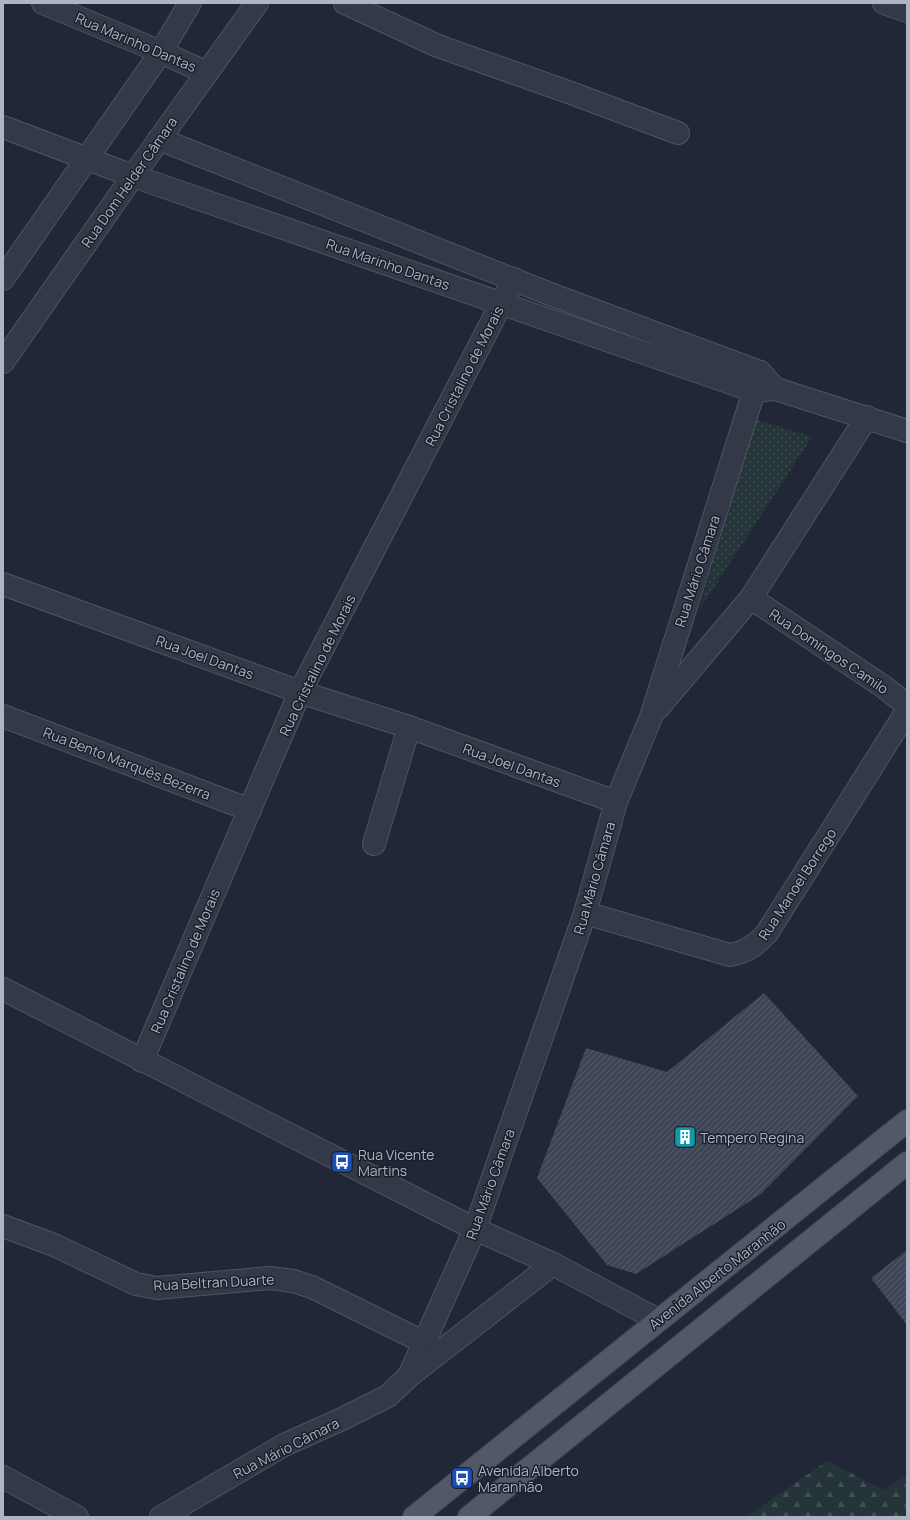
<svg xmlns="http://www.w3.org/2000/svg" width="910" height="1520" viewBox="0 0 910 1520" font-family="Manrope,sans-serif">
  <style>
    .forest { fill: url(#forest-firs) }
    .park { fill: url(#park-dots) }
    .building { fill: url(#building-hatch) }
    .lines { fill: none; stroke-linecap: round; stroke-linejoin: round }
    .minor-casing { stroke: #4f5461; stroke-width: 24 }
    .major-casing { stroke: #3e4350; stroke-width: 24 }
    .minor { stroke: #343947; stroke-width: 22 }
    .major { stroke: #525867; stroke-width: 22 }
    .labels { text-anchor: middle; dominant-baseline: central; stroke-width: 3; stroke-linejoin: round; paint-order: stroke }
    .street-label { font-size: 14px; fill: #aeb4c3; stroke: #1a1f2b }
    .poi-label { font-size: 14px; fill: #aeb4c3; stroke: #1a1f2b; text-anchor: start }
  </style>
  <defs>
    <pattern id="forest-firs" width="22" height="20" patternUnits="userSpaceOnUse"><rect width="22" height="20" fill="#243438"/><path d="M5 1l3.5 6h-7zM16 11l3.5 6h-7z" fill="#414f53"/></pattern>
    <pattern id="park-dots" width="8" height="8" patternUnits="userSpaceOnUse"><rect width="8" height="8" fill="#243438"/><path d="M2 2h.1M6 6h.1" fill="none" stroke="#414f53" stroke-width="1.8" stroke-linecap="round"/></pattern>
    <pattern id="building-hatch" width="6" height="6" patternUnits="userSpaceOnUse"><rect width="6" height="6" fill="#3d4556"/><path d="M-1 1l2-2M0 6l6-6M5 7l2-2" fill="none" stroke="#565d6d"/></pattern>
  </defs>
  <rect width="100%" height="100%" fill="#212736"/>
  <polygon class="forest" points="827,1461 884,1490 907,1475 907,1517 746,1517"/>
  <polygon class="park" points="752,418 812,437 700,609"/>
  <g class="building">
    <polygon points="764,993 858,1096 761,1194 636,1274 607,1265 537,1178 586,1048 667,1072"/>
    <polygon points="907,1250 907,1325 871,1278"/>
  </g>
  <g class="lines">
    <g class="minor-casing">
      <g id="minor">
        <polyline points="43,3 161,52 207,73"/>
        <polyline points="345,3 438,46 571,93 678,133"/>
        <polyline points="884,3 907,11"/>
        <polyline points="3,127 133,176 754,391 776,389 907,431"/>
        <polyline points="159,139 550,294 760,372 770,383"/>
        <polyline points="3,279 161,52 190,3"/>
        <polyline points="3,362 133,176 257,3"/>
        <polyline points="3,584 300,692 409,727 616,802"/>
        <polyline points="751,598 884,687 907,705"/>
        <polyline points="658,708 751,598 867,417"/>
        <polyline points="3,716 250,810"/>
        <polyline points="374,844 409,727"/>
        <path d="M585,913L730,955C747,952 756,945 767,933L907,711"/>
        <polyline points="3,989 475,1229 553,1264 658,1320"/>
        <polyline points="142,1061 300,692 514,279"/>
        <polyline points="3,1226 54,1245 136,1284 157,1288 270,1278 293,1281 312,1287 423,1342"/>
        <polyline points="409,1376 475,1229 585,913 616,802 651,717 760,372"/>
        <polyline points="3,1477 77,1517"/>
        <polyline points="161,1517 284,1445 340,1420 388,1396 409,1376 553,1264"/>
      </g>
    </g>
    <g class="major-casing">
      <g id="major">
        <polyline points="414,1517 907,1121"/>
        <polyline points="469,1517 907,1163"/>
      </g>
    </g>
    <use href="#minor" class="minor"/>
    <use href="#major" class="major"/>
  </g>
  <defs>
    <g id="building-square" transform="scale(1.15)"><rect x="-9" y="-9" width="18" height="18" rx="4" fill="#0f9aa8" stroke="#1a1f2b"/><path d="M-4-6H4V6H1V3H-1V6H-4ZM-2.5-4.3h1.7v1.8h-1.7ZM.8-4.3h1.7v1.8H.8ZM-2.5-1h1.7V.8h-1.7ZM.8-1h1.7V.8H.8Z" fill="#fff"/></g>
    <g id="bus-square" transform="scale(1.15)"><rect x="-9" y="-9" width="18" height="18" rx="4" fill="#1a4fb4" stroke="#1a1f2b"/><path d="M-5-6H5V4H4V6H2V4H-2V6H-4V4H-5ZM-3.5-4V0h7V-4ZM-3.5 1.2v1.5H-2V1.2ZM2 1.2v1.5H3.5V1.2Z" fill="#fff"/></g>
  </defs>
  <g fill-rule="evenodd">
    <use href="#building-square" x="685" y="1137"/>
    <use href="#bus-square" x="342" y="1162"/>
    <use href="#bus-square" x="462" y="1478"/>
  </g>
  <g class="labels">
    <g class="street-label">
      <text transform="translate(136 42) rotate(23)">Rua Marinho Dantas</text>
      <text transform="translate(129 182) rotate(-55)">Rua Dom Helder Câmara</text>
      <text transform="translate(388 264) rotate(19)">Rua Marinho Dantas</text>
      <text transform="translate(464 376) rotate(-63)">Rua Cristalino de Morais</text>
      <text transform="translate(697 571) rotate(-72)">Rua Mário Câmara</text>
      <text transform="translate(829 651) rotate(34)">Rua Domingos Camilo</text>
      <text transform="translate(205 657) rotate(20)">Rua Joel Dantas</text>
      <text transform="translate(317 665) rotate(-64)">Rua Cristalino de Morais</text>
      <text transform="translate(127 763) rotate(21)">Rua Bento Marquês Bezerra</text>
      <text transform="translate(512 765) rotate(20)">Rua Joel Dantas</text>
      <text transform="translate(594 878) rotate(-74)">Rua Mário Câmara</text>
      <text transform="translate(797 884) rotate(-57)">Rua Manoel Borrego</text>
      <text transform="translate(185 961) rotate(-67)">Rua Cristalino de Morais</text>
      <text transform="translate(490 1184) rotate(-70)">Rua Mário Câmara</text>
      <text transform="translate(717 1274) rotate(-38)">Avenida Alberto Maranhão</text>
      <text transform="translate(214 1282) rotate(-3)">Rua Beltran Duarte</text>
      <text transform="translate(286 1448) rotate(-27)">Rua Mário Câmara</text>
    </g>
    <g class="poi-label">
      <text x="700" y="1137">Tempero Regina</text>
      <text x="358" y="1154">Rua Vicente<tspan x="358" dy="16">Martins</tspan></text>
      <text x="478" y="1470">Avenida Alberto<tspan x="478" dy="16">Maranhão</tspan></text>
    </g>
  </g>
  <rect width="910" height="1520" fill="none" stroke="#aeb4c3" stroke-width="8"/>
</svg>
